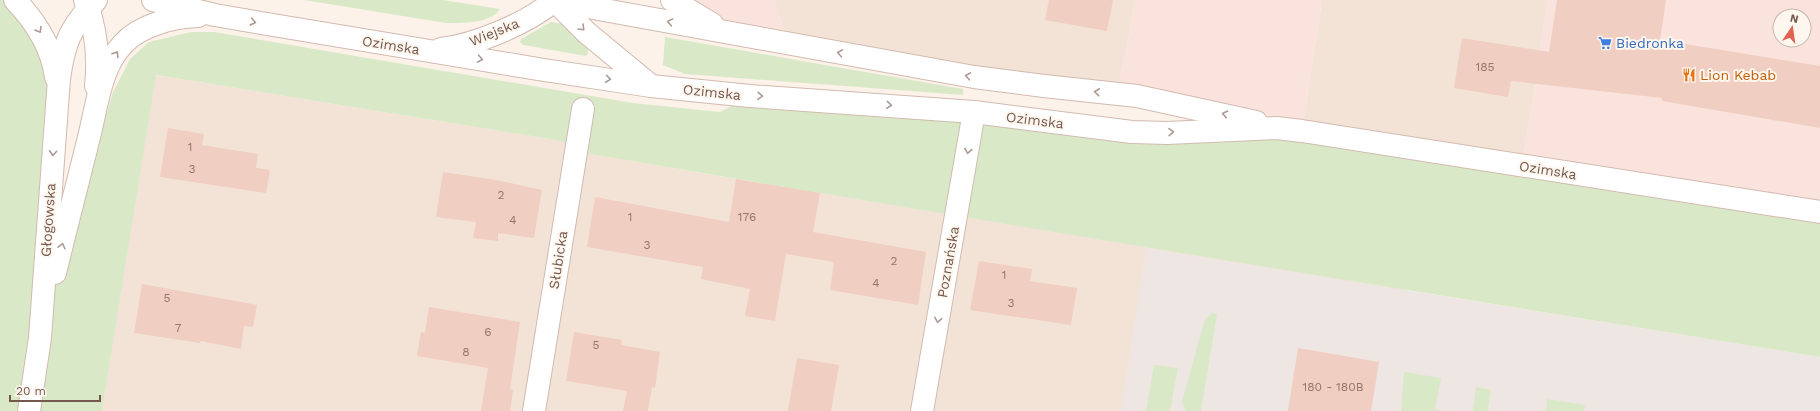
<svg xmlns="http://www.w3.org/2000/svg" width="1820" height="411" viewBox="0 0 1820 411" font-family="'Work Sans',sans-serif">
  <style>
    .residential { fill: #f3e3d7 }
    .commercial { fill: #fbe3dd; fill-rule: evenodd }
    .industrial { fill: #ede6e2 }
    .green { fill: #d9e9c7 }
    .building { fill: #f0cec1 }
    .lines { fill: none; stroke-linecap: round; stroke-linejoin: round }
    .street-casing { stroke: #cfbbb1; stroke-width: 24 }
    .secondary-casing { stroke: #d2baaf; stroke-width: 24 }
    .street { stroke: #fff; stroke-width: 22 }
    .secondary { stroke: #fff; stroke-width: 22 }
    .oneway { stroke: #ac9a94 }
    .labels { text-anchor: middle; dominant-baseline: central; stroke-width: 4; stroke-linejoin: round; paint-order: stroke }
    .number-label { font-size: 12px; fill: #94756a }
    .street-label { font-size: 14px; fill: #75574d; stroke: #fef7ef }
    .shop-label { font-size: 14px; fill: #366cbe; stroke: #fef7ef; text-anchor: start }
    .food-label { font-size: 14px; fill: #c56008; stroke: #fef7ef; text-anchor: start }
  </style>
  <rect width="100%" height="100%" fill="#fcf2e9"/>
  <g class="residential">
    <polygon points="774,0 1135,0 1126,52 1116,94 788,43"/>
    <polygon points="1322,0 1548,0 1522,166 1302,131"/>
    <polygon points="155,75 556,140 569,144 586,153 736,179 1402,289 1772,411 102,411"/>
  </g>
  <g class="commercial">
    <polygon points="672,0 774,0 788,43 736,35"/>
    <polygon points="1135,0 1322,0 1302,131 1116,94 1126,52"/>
    <path d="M1548,0H1820V212L1522,166ZM1780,16H1804V40H1780Z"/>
  </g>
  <polygon class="industrial" points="1146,248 1820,357 1820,411 1121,411"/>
  <g class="green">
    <path d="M0,0H15L52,58L40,335L113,92L130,59L149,42L191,32H214L633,103L720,112L750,96L1132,132L1276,128L1820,212V357C1408,290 997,224 585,153L569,144L556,140L156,75L102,411H0Z"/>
    <path d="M304,0H443L500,9C490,24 462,23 446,23Z"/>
    <polygon points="551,22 569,25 588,49 588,54 586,56 523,45 520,42 521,39"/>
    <polygon points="665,37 963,89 963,95 685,74 663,65"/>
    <polygon points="1211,313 1217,314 1201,411 1186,411 1182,402 1204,322"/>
    <polygon points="1154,365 1178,368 1170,411 1146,411"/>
    <polygon points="1404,372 1441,378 1435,409 1444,411 1401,411"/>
    <polygon points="1476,387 1491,390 1488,410 1490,411 1473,411"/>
    <polygon points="1547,399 1585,405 1584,411 1546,411"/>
  </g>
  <g class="building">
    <polygon points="1049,0 1113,0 1107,31 1045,20"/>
    <polygon points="1557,0 1666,0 1660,40 1820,66 1820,128 1662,101 1662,98 1511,81 1508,97 1454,88 1462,38 1549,52"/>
    <polygon points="168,128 204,134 202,145 258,154 256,168 270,170 266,193 160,177"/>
    <polygon points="443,172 496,180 542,190 534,238 498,233 498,241 473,238 476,222 436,217"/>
    <polygon points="736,179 820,193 813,232 926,252 918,305 830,290 834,262 786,254 775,321 745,316 750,289 701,279 703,267 587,247 595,197 729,222"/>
    <polygon points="979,261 1032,269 1030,281 1077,288 1071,325 970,310"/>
    <polygon points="142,284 257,305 253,327 244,326 241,349 201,341 200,343 134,333"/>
    <polygon points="429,307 520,322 510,389 513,390 510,411 481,411 488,368 417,356 421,332 425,333"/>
    <polygon points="574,332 622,340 621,345 660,352 655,388 652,387 648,411 623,411 627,391 566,381"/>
    <polygon points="1298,348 1379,362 1371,411 1288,411"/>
    <polygon points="797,358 839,365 831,411 788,411"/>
  </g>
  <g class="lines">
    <g class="street-casing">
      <g id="street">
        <polyline points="534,411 583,109"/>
        <polyline points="922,411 974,112"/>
      </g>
    </g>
    <g class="secondary-casing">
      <g id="secondary">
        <path d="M15,0C35,21 52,47 56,77"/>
        <path d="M85,0C96,27 99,57 96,86"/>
        <polyline points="153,0 215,15 261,23 544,70 651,86 750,96 974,112 1132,132 1167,133 1276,128 1302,131 1820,212"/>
        <polyline points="549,0 974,77 1044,86 1137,96 1256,122"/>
        <polyline points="554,0 587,33 650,85"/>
        <polyline points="672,0 712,24"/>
        <path d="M441,49C476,45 528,23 555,0"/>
        <path d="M55,273C66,227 78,182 89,137C97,106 100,68 123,44C140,25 173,17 198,16"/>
        <path d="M29,411L40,338L59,79C64,42 70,28 96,0"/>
      </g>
    </g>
    <use href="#street" class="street"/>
    <use href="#secondary" class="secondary"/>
  </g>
  <defs><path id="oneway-chevron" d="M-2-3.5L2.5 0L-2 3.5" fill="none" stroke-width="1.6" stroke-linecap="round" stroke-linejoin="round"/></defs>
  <g class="oneway">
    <use href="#oneway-chevron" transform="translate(253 22) rotate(11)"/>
    <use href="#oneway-chevron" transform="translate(670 22) rotate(-170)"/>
    <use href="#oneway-chevron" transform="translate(582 28) rotate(45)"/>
    <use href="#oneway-chevron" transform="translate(39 30) rotate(59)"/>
    <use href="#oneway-chevron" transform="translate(840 53) rotate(-170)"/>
    <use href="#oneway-chevron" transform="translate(116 54) rotate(-58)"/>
    <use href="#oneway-chevron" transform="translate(480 59) rotate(10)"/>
    <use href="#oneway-chevron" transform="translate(968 76) rotate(-170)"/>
    <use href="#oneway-chevron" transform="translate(608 79) rotate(8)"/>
    <use href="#oneway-chevron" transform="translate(1097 92) rotate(-174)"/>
    <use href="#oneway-chevron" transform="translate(760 96) rotate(4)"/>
    <use href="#oneway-chevron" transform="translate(889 105) rotate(5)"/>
    <use href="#oneway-chevron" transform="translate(1225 114) rotate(-168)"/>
    <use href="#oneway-chevron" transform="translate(1171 132) rotate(-1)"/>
    <use href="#oneway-chevron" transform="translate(968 151) rotate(100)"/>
    <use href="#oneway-chevron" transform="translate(53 153) rotate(94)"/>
    <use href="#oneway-chevron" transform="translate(62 246) rotate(-77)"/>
    <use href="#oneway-chevron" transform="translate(938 320) rotate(100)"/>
  </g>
  <defs>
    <g id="supermarket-bare" transform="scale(1.08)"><path d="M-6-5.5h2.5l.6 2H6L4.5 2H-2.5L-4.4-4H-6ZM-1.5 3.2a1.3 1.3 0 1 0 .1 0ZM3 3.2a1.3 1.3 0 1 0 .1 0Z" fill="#3f7fe0" stroke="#fef7ef" stroke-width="2.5" paint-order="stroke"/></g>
    <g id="restaurant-bare" transform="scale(1.08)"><path d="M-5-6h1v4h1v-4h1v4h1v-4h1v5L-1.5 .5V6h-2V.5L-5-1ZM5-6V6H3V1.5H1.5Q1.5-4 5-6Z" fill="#e8710a" stroke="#fef7ef" stroke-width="2.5" paint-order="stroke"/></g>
  </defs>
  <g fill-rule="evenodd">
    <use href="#supermarket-bare" x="1605" y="43"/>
    <use href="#restaurant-bare" x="1689" y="75"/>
  </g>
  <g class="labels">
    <g class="number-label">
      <text x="1485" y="67">185</text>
      <text x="190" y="147">1</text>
      <text x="192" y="169">3</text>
      <text x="501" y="195">2</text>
      <text x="630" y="217">1</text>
      <text x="747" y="217">176</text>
      <text x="513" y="220">4</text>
      <text x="647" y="245">3</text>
      <text x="894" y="261">2</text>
      <text x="1004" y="275">1</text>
      <text x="876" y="283">4</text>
      <text x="167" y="298">5</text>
      <text x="1011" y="303">3</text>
      <text x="178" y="328">7</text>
      <text x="488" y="332">6</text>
      <text x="596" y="345">5</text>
      <text x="466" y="352">8</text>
      <text x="1333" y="387">180 - 180B</text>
    </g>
    <g class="street-label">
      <text transform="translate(494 32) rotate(-22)">Wiejska</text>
      <text transform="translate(391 45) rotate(9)">Ozimska</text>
      <text transform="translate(712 92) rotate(6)">Ozimska</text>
      <text transform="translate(1035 120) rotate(7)">Ozimska</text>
      <text transform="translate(1548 170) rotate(9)">Ozimska</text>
      <text transform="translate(48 220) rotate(-86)">Głogowska</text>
      <text transform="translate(558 260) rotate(-81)">Słubicka</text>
      <text transform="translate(948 262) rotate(-80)">Poznańska</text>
    </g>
    <g class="shop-label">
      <text x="1616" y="43">Biedronka</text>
    </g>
    <g class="food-label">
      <text x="1700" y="75">Lion Kebab</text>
    </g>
  </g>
  <g transform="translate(1792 28) rotate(13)"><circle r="19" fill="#fef7ef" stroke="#c7b7ae"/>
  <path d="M0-3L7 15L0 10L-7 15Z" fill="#e06354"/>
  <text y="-6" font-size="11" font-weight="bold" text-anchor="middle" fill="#75574d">N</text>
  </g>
  <path d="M10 395v6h90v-6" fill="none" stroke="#75574d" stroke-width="2"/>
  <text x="16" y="395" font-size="12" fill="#75574d" stroke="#fef7ef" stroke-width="3" paint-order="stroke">20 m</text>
</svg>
